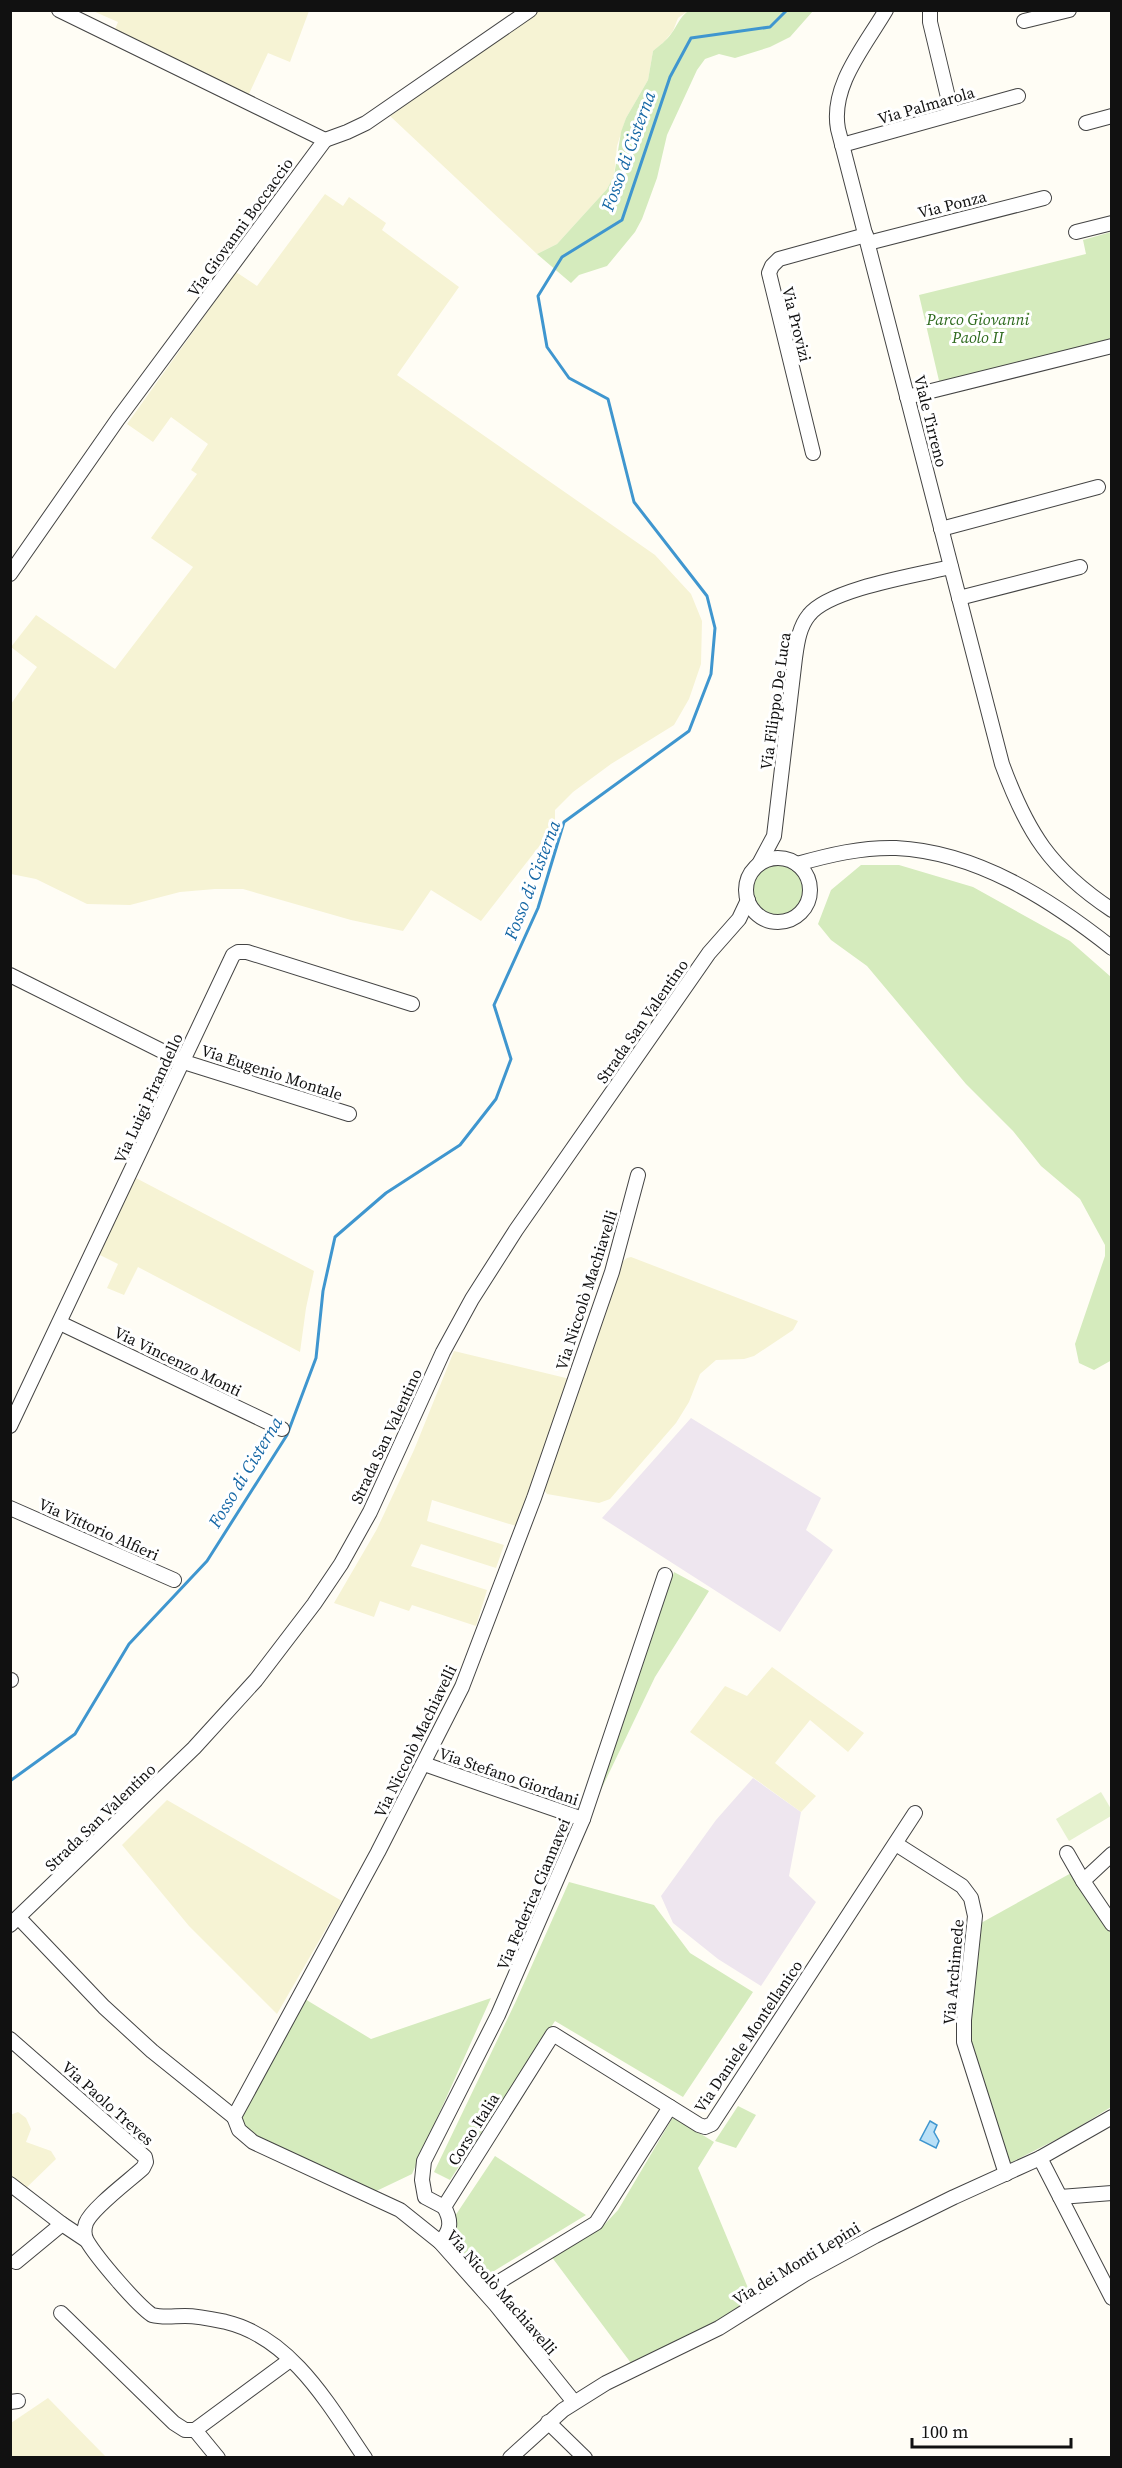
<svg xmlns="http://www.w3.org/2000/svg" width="1122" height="2468" viewBox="0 0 1122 2468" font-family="'Source Serif 4',serif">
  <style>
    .industrial { fill: #eee6ef }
    .farmland { fill: #f6f3d4 }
    .green { fill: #d5ebbd }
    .pitch { fill: #e6f2cf }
    .water { fill: #b9e0f7; stroke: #3f96cf; stroke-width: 1.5 }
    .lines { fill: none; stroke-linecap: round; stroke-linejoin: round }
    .stream { stroke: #3f96cf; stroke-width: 3 }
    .minor-casing { stroke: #444; stroke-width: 16 }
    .minor { stroke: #fff; stroke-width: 14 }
    .labels { text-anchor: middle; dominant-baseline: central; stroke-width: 6; stroke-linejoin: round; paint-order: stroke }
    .street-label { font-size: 16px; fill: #111; stroke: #fff }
    .park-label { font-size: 16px; font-style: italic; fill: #2f6b1f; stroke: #fff }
    .water-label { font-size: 18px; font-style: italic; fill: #1768a6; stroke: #fff }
  </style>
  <rect width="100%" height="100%" fill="#fffdf5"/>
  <g class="industrial">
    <polygon points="691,1418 821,1498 806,1530 833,1550 780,1632 602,1518"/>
    <polygon points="753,1778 801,1812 789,1876 816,1902 761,1986 718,1959 673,1923 661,1896 716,1820"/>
  </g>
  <g class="farmland">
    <polygon points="93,11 309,11 290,62 268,53 248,96 114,32 118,22"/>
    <polygon points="537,11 688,11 678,18 673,31 664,42 653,51 648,80 626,118 617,146 614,176 607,189 557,244 537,254 390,116"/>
    <polygon points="325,194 343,206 349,197 386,223 382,230 459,287 397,375 655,555 691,594 702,621 701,664 689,699 674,725 611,764 573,792 555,810 555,826 481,921 431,890 403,931 351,920 243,889 215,889 180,892 130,905 87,904 36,879 11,874 11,704 37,667 11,647 36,615 115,669 193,567 151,538 197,474 191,470 208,444 171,417 153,442 127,424 236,272 257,286"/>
    <polygon points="134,1177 314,1271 306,1308 300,1352 138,1267 124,1295 107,1288 118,1264 98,1254"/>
    <polygon points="631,1257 798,1321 793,1330 754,1356 744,1359 716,1360 700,1374 689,1402 676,1423 610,1499 599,1503 547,1494 542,1487 621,1263 627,1258"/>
    <polygon points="454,1351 570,1379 536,1480 516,1526 432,1500 427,1521 504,1545 496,1568 421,1544 411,1566 487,1590 476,1626 412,1605 409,1611 380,1601 374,1617 334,1603 377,1529 414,1450"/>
    <polygon points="772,1667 864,1733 848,1752 810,1720 775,1763 816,1796 801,1812 690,1732 725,1686 747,1696"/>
    <polygon points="167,1800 342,1901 277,2014 189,1926 122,1845"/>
    <polygon points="18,2112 26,2118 31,2129 26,2142 51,2151 56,2159 23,2191 11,2180 10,2115"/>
    <polygon points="48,2398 106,2457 11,2457 11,2423"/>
  </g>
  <g class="green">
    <path d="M688,11H813L790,37L770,47L735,58L719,54L705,59L697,70L667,135L657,178L642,219L635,232L607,266L579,275L571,283L537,254L557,244L607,189L614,176L621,132L626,118L648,80L653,51C660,45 666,41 671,34C678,25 679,18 688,11Z"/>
    <polygon points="1111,232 1111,341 940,385 919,295 1086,254 1083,240"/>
    <circle cx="778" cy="889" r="26"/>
    <polygon points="861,865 899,865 973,887 1070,941 1111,977 1112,1360 1094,1370 1079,1363 1075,1344 1105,1256 1105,1245 1080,1199 1041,1166 1013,1131 966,1084 867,966 831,940 818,924 831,890"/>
    <polygon points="674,1572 709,1591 655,1677 598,1796"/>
    <polygon points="1073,1872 1111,1932 1111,2107 1069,2133 1010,2163 970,2048 969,2034 981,1923"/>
    <polygon points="569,1882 654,1905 690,1953 753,1992 683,2097 555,2021 450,2180 434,2172 516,2001"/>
    <polygon points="300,1996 371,2039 491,1998 412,2174 368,2195 266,2149 234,2117"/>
    <polygon points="738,2106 756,2115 736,2148 715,2141"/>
    <polygon points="673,2117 714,2142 698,2168 753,2300 725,2319 631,2363 551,2256 605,2224 618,2210"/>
    <polygon points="495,2156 586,2215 481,2279 447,2244 456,2223 455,2216"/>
  </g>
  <polygon class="pitch" points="1101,1792 1111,1809 1111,1816 1069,1841 1056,1819"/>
  <polygon class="water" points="930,2121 937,2125 934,2132 939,2141 936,2148 920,2140"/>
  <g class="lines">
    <polyline class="stream" points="10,1781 75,1734 129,1644 207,1561 287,1435 316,1358 323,1291 335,1237 386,1193 460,1145 496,1099 511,1059 494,1005 538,908 564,822 689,731 711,674 715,628 707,596 634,502 608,399 569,378 547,347 538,296 562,257 622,220 670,77 691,38 770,27 787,10"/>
    <g class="minor-casing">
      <g id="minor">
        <path d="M886,10C865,46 830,86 838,129L1002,764C1027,832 1050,869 1112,910"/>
        <polyline points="930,10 930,22 952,114"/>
        <polyline points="1024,21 1069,10"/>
        <polyline points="1086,123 1112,116"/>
        <polyline points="325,140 347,132 366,123 530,10"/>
        <polyline points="842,145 1018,96"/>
        <polyline points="1076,232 1112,223"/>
        <polyline points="868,243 1044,198"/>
        <polyline points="907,397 1112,346"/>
        <polyline points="813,453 769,273 772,266 779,259 866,235"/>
        <polyline points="941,529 1098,487"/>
        <polyline points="10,574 118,419 325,140 59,10"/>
        <polyline points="959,598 1080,567"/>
        <circle cx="778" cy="890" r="32"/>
        <path d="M759,864L774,836L795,658C797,644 799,627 809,615C829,589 917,575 951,567"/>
        <path d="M797,864C829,855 862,847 896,848C977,852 1050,899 1112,948"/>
        <polyline points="10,975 184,1062 349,1114"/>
        <polyline points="60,1323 282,1429"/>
        <polyline points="10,1426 233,955 238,952 247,952 412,1004"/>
        <polyline points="10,1508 174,1580"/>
        <polyline points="10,1680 11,1680"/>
        <polyline points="424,1764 583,1819"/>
        <polyline points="896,1844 962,1886 971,1898 975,1916 964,2020 964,2042 1006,2174"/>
        <polyline points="1067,1853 1083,1881"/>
        <polyline points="1112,1854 1083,1881 1112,1924"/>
        <polyline points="19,1918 104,2007 152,2051 234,2117"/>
        <polyline points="10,1925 194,1748 256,1680 314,1604 341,1564 370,1512 443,1352 472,1299 516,1230 709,953 739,919 748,900"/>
        <path d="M10,2039L145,2157L146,2162L143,2168C130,2180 92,2208 86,2223C84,2229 84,2236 87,2241C97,2258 137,2305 152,2315C163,2318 174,2316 185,2316C199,2316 212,2319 226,2322C292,2338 329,2405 365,2458"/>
        <polyline points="1040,2158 1112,2298"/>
        <polyline points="10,2184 62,2224 86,2240"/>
        <polyline points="1060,2197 1112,2193"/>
        <polyline points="444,2207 425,2197 422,2180 424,2161 498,2015 583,1819 665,1575"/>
        <path d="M440,2242C451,2231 452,2221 444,2207L553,2034L699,2125L705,2127L712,2124L915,1813"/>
        <polyline points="16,2262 62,2224"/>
        <polyline points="484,2291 596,2223 670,2107"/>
        <polyline points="61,2313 174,2423 185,2430 195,2430 290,2360"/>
        <polyline points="10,2402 18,2401"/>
        <polyline points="574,2402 496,2305 440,2242 400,2210 253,2142 239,2130 234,2117 378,1852 462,1687 534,1498 612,1272 638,1175"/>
        <polyline points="548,2422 585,2458"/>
        <polyline points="195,2430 218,2458"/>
        <polyline points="510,2458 563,2410 606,2383 719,2328 805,2274 875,2236 954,2197 1040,2158 1112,2117"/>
      </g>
    </g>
    <use href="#minor" class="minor"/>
  </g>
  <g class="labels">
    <g class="street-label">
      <text transform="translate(926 105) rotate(-16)">Via Palmarola</text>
      <text transform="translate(952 204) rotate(-14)">Via Ponza</text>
      <text transform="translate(240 227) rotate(-54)">Via Giovanni Boccaccio</text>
      <text transform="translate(797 324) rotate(76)">Via Provizi</text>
      <text transform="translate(931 421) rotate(76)">Viale Tirreno</text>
      <text transform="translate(775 701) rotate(-82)">Via Filippo De Luca</text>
      <text transform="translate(642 1021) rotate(-55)">Strada San Valentino</text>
      <text transform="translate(272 1072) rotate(18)">Via Eugenio Montale</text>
      <text transform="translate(148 1098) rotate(-65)">Via Luigi Pirandello</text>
      <text transform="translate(586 1290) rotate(-72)">Via Niccolò Machiavelli</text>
      <text transform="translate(178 1361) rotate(26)">Via Vincenzo Monti</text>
      <text transform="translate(386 1436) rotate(-65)">Strada San Valentino</text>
      <text transform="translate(99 1529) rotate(24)">Via Vittorio Alfieri</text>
      <text transform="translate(415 1741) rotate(-64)">Via Niccolò Machiavelli</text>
      <text transform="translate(509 1776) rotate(19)">Via Stefano Giordani</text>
      <text transform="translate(100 1817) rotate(-44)">Strada San Valentino</text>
      <text transform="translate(533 1894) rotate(-67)">Via Federica Ciannavei</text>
      <text transform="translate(953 1972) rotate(-85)">Via Archimede</text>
      <text transform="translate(748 2036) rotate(-56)">Via Daniele Montellanico</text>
      <text transform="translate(108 2103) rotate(42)">Via Paolo Treves</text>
      <text transform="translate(473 2129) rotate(-58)">Corso Italia</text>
      <text transform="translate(796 2263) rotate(-31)">Via dei Monti Lepini</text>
      <text transform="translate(502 2292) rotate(49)">Via Nicolò Machiavelli</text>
    </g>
    <g class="park-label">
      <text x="978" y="319">Parco Giovanni<tspan x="978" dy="18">Paolo II</tspan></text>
    </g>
    <g class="water-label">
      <text transform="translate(628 151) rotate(-70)">Fosso di Cisterna</text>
      <text transform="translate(532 880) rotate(-69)">Fosso di Cisterna</text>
      <text transform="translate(245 1472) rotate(-59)">Fosso di Cisterna</text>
    </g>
  </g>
  <rect width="1122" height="2468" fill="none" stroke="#111111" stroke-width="24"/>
  <path d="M912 2438v9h159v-9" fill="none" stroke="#111111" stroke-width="3"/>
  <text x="921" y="2438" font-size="18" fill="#111111" stroke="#ffffff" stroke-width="4.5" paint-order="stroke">100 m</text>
</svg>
